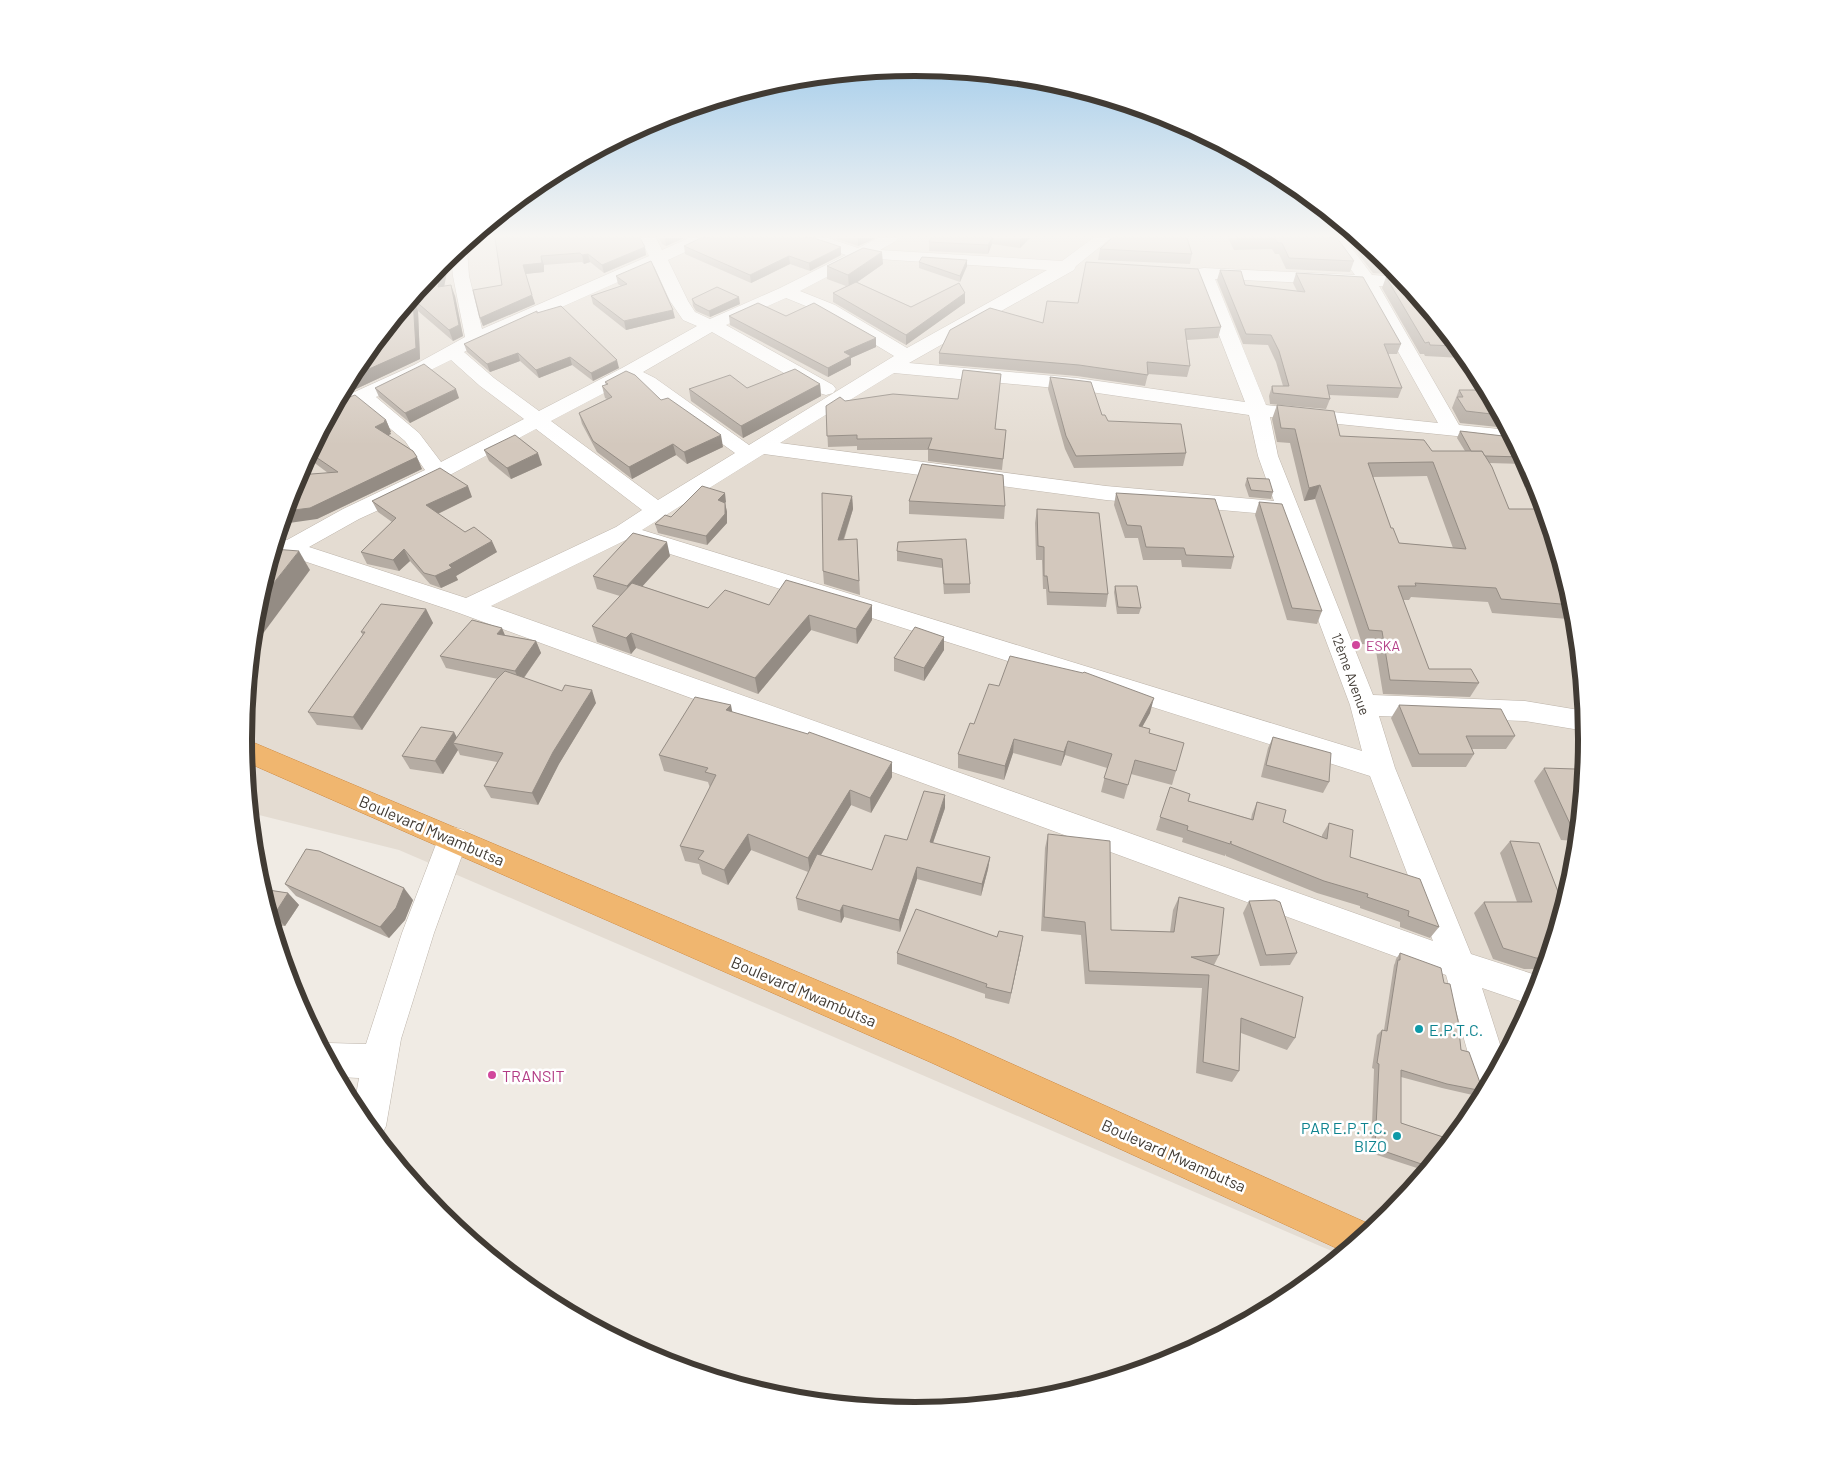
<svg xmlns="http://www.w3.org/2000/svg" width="1831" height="1479" viewBox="0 0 1831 1479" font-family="Barlow,sans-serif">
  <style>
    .residential { fill: #e4dcd2 }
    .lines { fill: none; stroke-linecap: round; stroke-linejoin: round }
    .minor-casing { stroke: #bdb4aa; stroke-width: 1 }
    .highway-casing { stroke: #ce8940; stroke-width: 1 }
    .minor { fill: #fff; fill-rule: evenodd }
    .highway { fill: #f0b66f; fill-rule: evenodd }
    .wall { fill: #b5aca3; fill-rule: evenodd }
    .shaded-wall { fill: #948c84 }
    .building { fill: #d3c8bd; stroke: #948c84; fill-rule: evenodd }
    .hotel-dot { fill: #d1479c; stroke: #fff; stroke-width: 2 }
    .culture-dot { fill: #0f9aa8; stroke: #fff; stroke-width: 2 }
    .labels { text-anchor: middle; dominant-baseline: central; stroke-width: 5; stroke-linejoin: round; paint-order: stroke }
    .hotel-label { font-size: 14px; fill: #b23c85; stroke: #fff; text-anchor: start }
    .street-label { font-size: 14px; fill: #413b34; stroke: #fff }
    .near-street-label { font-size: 16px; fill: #413b34; stroke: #fff }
    .near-culture-label { font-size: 16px; fill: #0d838f; stroke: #fff; text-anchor: start }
    .near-hotel-label { font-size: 16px; fill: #b23c85; stroke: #fff; text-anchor: start }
    .rim { fill: none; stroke: #413b34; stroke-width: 6 }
  </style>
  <rect width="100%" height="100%" fill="#f0ebe4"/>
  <polygon class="residential" points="472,238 1359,238 1391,265 1474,366 1536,483 1575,609 1587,740 1575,871 1536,997 1474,1113 1390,1215 1341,1255 399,850 251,813 244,739 256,608 295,482 357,366 441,264"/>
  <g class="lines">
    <g class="minor-casing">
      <g id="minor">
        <path d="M640,238H656L662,250L689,238H711L709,241L668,260L688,301L695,312L710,319L780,288L846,255L806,241L804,238H828L858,248L878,238H898L896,241L880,250L1062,261L1093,238H1111L1076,266L1074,270L909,363L1077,378L1245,402L1195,273L1197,269L1204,268L1355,275L1328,238H1344L1372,275L1401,277L1409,286H1379L1459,425L1509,430L1515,442L1270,417L1278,456L1373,695L1525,701L1585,711L1586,731L1525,721L1379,716L1395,768L1471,954L1542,977L1532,1005L1482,988L1504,1057L1485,1092L1481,1090L1475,1078L1446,975L459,613L274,551L278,537L287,540L343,509L425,470L405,441L361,404L341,413L331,414L339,399L414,365L465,337L453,276L451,255L464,245L467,249L469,276L482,329L649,256ZM863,258L1047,270L907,348L835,305L800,291ZM654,266L670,301L683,320L697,326L622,368L539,411L494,378L464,352L481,343ZM1215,279L1361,285L1438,423L1266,405ZM786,298L823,313L894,356L749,445L655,378L643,372L712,332L819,393L826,395L833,393L836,389L833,385L726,325ZM451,360L480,386L524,419L441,462L419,433L376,397ZM894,373L1077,390L1249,415L1258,456L1274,501L1106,486L780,443ZM629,380L641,386L735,453L658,500L551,421ZM536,429L642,510L616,527L466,598L309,547L359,519L418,492ZM764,454L1106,500L1279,515L1350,705L1362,751L642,530ZM626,540L1370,776L1433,941L491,606Z"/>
        <polygon points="453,827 464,830 468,839 434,933 401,1039 386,1126 379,1140 354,1107 359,1078 338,1077 321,1046 329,1043 366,1044 402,933 438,839 442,830"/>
      </g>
    </g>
    <g class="highway-casing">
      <polygon id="highway" points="245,739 954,1038 1376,1227 1345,1252 930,1062 246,762"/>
    </g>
    <use href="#minor" class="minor"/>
    <use href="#highway" class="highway"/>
  </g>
  <g class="wall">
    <polygon points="495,238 646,255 604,273 590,262 584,264 582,262 544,265 544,272 525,274 535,304 483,326 480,318 502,285"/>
    <polygon points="659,238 684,238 666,246 662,244"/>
    <polygon points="834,238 876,238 858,246"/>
    <polygon points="931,238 1030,238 1020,248 992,244 988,254 929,251 929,242"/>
    <polygon points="1228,238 1337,238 1354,261 1350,272 1286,269 1279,254 1275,254 1272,249 1234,250"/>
    <polygon points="1346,238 1359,238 1391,265 1399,275 1373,273"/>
    <polygon points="684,246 841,247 841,255 810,271 790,264 751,283 685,254"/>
    <polygon points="1100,249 1192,254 1190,264 1098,260"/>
    <polygon points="967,260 967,266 960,282 919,268 919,262"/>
    <polygon points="441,264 444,286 455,296 463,336 453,341 418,311 420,359 341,396"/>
    <polygon points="883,264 857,282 911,307 965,293 965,303 906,345 833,302 833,293 846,286 827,279 827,266"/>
    <polygon points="1220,270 1245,285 1297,291 1293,283 1296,273 1401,344 1397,354 1388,354 1402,388 1398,398 1329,395 1330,399 1326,409 1270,404 1269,396 1272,386 1283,386 1276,362 1268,345 1243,344 1217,280"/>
    <polygon points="616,276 675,318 626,330 593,304 591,296 621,286 618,284"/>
    <polygon points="1386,277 1401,277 1474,366 1507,428 1460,423 1452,408 1459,390 1485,390 1462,358 1425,356 1424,354 1420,354 1382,288"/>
    <polygon points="692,299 740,304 710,317 696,311 693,306"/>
    <polygon points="537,313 619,368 593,381 572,365 539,378 520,361 490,372 467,352 464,344"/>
    <polygon points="729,316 786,316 876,347 851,358 851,365 828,377 730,325"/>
    <polygon points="1043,323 1221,327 1218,338 1187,340 1190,366 1187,377 1148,374 1145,386 1077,376 939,364 939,353"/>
    <polygon points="1050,377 1102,415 1108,421 1186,453 1183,466 1074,468 1065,449 1048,389"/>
    <polygon points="605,382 661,400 723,447 687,464 676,455 632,479 597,452 582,424 579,413 607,399 605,398 602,386 606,385"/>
    <polygon points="820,384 821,396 743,438 691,401 689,389 747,388"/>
    <polygon points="1000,385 995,429 1005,441 1002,470 928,461 928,450 857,450 857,446 828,447 826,406 845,401 958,399"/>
    <polygon points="375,388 459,398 410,423 379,397"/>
    <polygon points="337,402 386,420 391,432 390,432 391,434 387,435 422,469 317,519 328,473 308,458"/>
    <path d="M1277,405L1340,436L1432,451H1465L1457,438L1460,431L1512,437L1525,462L1524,464L1489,463L1509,509H1544L1575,610L1568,619L1492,613L1488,602L1411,597L1409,600H1403L1429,669L1479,683L1470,697L1383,694L1375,645L1362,644L1315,499L1304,501L1290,443L1277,442L1272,419ZM1427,476L1453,548L1399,543L1391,528L1373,477Z"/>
    <polygon points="484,450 542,465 511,479 489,461"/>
    <polygon points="1247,478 1273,492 1271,499 1249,497 1245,485"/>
    <polygon points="1116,493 1234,557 1231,569 1182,567 1181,560 1143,560 1138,538 1125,538 1114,505"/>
    <polygon points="852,496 853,509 844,540 857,539 860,595 824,584 823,571"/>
    <polygon points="472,497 438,514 465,532 497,552 456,576 458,580 441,588 430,584 410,561 399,571 367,564 361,552 392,522 378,512 372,501"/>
    <polygon points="909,501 1005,506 1004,519 909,514"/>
    <polygon points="726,502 725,503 727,512 727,523 707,545 658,533 655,524 671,517"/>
    <polygon points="1259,502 1322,611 1317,624 1287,620 1255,515"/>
    <polygon points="1037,509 1108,594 1106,607 1047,605 1046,589 1043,589 1042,560 1036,560 1035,523"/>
    <polygon points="966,539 970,584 970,593 944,594 942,568 897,561 897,551"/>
    <polygon points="670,556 642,586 708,608 769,605 872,620 857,644 811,630 758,694 636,648 631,654 597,642 592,626 620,596 597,589 593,576"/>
    <polygon points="1115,586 1141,608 1139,614 1117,614 1114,592"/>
    <polygon points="426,609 433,623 362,730 317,725 308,712 363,635 361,632"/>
    <polygon points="505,635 536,641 541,653 524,678 596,703 559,764 538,805 491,798 484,786 497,762 460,755 458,750 443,774 410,769 402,756 454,732 457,738 498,679 446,668 440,656"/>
    <polygon points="944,650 924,681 894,671 894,658"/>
    <polygon points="999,686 1150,713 1142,727 1149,733 1176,771 1172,785 1131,774 1124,799 1101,792 1107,768 1065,755 1061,766 1013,753 1004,780 958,768 958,754 974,724"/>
    <polygon points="1399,705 1515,736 1506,749 1472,749 1474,754 1466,767 1412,767 1391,718"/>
    <polygon points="732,712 892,777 871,813 851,805 821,855 872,870 945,808 933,843 990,857 988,869 981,896 917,879 900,932 844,917 841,923 798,910 796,898 808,872 751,850 728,885 702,874 699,864 685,861 680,846 710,788 708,782 664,771 659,755"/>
    <polygon points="1273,737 1329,782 1323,793 1261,777 1268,748"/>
    <polygon points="1544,768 1577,773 1584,773 1577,841 1561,840 1534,781"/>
    <polygon points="1170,787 1188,801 1251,819 1252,814 1257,802 1283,822 1322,837 1322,835 1329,823 1350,857 1439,927 1430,938 1400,927 1400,922 1360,908 1360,906 1317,893 1226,856 1226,854 1225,856 1182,842 1183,838 1156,830"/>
    <polygon points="1048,834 1111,930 1170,932 1173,910 1179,897 1219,955 1214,965 1295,1038 1287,1050 1241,1033 1239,1071 1232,1082 1196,1073 1202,988 1085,984 1081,935 1041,931 1045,848"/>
    <polygon points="1510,841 1564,907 1543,976 1536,973 1534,969 1524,969 1493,959 1474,913 1484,902 1517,902 1500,853"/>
    <polygon points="285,884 413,900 405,920 389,938 296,896"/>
    <polygon points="262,889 288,893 299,905 285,926 273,925"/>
    <polygon points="1249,901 1297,953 1290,965 1260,966 1243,913"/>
    <polygon points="1021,948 1009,1004 985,998 985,994 897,964 897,953"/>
    <polygon points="1400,953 1444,983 1461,1050 1483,1091 1477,1096 1442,1088 1401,1077 1401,1123 1452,1140 1426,1171 1371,1153 1374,1069 1372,1068 1377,1035 1382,1030 1384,1030 1394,965 1395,963 1396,959"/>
  </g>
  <g class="shaded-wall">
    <polygon points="665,238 684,238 666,246"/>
    <polygon points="858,238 876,238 858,246"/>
    <polygon points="992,238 993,238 992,244 988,254 988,245"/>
    <polygon points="1022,238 1030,238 1020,248 1020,239"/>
    <polygon points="645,247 646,255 604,273 602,265"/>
    <polygon points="841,247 841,255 810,271 809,263"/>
    <polygon points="882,252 883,264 849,288 848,275"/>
    <polygon points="588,254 590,262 584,264 582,255"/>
    <polygon points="450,256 442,298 438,287 443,262"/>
    <polygon points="541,256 544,265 544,272 525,274 523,265"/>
    <polygon points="789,256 790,264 751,283 750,275"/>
    <polygon points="967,260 967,266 960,282 960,276"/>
    <polygon points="451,285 455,296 463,336 453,341 449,330"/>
    <polygon points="965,293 965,303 906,345 906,335"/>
    <polygon points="532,295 535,304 483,326 480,318"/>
    <polygon points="739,297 740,304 710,317 709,311"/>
    <polygon points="413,299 418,311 420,359 341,396 351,377"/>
    <polygon points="673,310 675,318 626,330 624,321"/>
    <polygon points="876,338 876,347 851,358 851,365 828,377 828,368 844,352"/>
    <polygon points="518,353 520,361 490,372 487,364"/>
    <polygon points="570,357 572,365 539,378 536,370"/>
    <polygon points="617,360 619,368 593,381 591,373"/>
    <polygon points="820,384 821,396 743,438 741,426"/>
    <polygon points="456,389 459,398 410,423 405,413"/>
    <polygon points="386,420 391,432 390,432 391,434 380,439 375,427"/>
    <polygon points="721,435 723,447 687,464 684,452"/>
    <polygon points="673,444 676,455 632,479 629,467"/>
    <polygon points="538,453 542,465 511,479 507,468"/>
    <polygon points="417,457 422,469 317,519 282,524 286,511"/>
    <polygon points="1320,485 1315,499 1304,501 1309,488"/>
    <polygon points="468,486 472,497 431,517 426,505"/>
    <polygon points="725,493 726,502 725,503 727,512 727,523 707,545 706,536 718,500"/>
    <polygon points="852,496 853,509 839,553 838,540"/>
    <polygon points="492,541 497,552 456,576 458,580 441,588 435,576 449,565"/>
    <polygon points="667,542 670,556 630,600 627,586"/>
    <polygon points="404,549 410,561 399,571 393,560"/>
    <polygon points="299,551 310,570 253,647 256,608 258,603"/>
    <polygon points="872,605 872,620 857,644 856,629"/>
    <polygon points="426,609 433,623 362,730 353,717"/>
    <polygon points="809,615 811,630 758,694 755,678"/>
    <polygon points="502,628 507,640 497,634"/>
    <polygon points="631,633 636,648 631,654 626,638"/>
    <polygon points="944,637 944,650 924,681 924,668"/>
    <polygon points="536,641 541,653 520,683 515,671"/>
    <polygon points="592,690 596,703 559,764 538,805 532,793 553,752"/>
    <polygon points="1154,698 1150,713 1135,740 1139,726"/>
    <polygon points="731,705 734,721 726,710"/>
    <polygon points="454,732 460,744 453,743 458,750 443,774 435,761"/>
    <polygon points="1014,739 1013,753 1004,780 1005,766"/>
    <polygon points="1068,741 1065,755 1061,766 1064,752"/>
    <polygon points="892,762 892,777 871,813 870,798"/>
    <polygon points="850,790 851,805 810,873 808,858"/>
    <polygon points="945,795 945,808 929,854 930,842"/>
    <polygon points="748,834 751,850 728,885 724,870"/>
    <polygon points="990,857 988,869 981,896 982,884"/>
    <polygon points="917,867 917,879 900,932 899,920"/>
    <polygon points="404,888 413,900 405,920 389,938 380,927"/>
    <polygon points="288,893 299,905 285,926 274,915"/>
    <polygon points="843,905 844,917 841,923 840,911"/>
    <polygon points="1023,936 1021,948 1009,1004 1011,993"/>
  </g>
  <g class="building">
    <polygon points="495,238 640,238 645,247 602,265 588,254 582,255 580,253 541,256 542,263 523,265 532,295 480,318 473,290 502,285"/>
    <polygon points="701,238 814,238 841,247 809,263 789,256 750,275 684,246"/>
    <polygon points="931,238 992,238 988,245 929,242"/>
    <polygon points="1112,238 1187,238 1192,254 1100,249"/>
    <polygon points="1237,238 1337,238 1354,261 1289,258 1282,243 1278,243 1275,239 1237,239"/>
    <polygon points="1358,238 1359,238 1389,263 1377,262"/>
    <polygon points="863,248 882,252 848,275 827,266"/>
    <polygon points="922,257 967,260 960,276 919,262"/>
    <polygon points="651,261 673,310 624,321 591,296 627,284 616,276"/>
    <polygon points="443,262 438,287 451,285 459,325 449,330 413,299 416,348 351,377 357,366"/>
    <polygon points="1086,262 1198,269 1221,327 1185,329 1190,366 1147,362 1148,375 1079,365 939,353 950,330 990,308 1043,323 1047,301 1078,303"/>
    <polygon points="1220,270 1241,271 1245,285 1305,292 1296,273 1363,277 1401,344 1384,344 1402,388 1327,385 1330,399 1273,393 1272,386 1289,386 1279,351 1271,335 1246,334"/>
    <polygon points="1386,277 1401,277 1458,346 1430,345 1429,342 1425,343"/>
    <polygon points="856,282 911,307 959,283 965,293 906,335 833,293"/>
    <polygon points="717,287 739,297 709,311 695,304 692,299"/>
    <polygon points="758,303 786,316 814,303 876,338 844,352 851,356 828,368 729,316"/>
    <polygon points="561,306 617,360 591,373 570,357 536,370 518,353 487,364 464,344 537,311 537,313"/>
    <polygon points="424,364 456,389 405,413 375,388"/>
    <polygon points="795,369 820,384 741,426 689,389 730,375 747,388"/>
    <polygon points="963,370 1001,374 995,429 1006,430 1003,459 928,449 932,438 857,439 857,435 827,436 826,406 840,397 845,401 893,394 958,399"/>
    <polygon points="626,371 635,375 661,400 668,398 721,435 684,452 673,444 629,467 593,441 579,413 612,397 602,386 608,384 605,382"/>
    <polygon points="1050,377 1091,382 1102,415 1105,415 1108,421 1181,424 1186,453 1076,456 1066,436"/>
    <polygon points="1459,390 1487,390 1500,415 1466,411 1457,397 1463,397"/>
    <polygon points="355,395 386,420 384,421 385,422 375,427 413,451 417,457 310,508 286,511 295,482 298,475 338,472 310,453 337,402"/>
    <path d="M1277,405L1334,411L1340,436L1424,440L1432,451H1482L1492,467L1509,509H1544L1573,605L1501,599L1496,588L1415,583L1416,586H1398L1429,669H1471L1479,683L1390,680L1382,631L1369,630L1320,485L1309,488L1295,429L1281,428ZM1433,462L1466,549L1399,543L1393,528H1391L1368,463Z"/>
    <polygon points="1460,431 1512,437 1523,457 1485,456 1482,451 1471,451"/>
    <polygon points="515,435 538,453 507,468 484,450"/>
    <polygon points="922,464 1003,475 1005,506 909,501"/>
    <polygon points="440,468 468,486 426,505 465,532 474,527 492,541 449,565 452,568 435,576 424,573 404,549 393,560 361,552 396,518 372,501"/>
    <polygon points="1247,478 1269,479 1273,492 1251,490"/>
    <polygon points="702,486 725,493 718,500 725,503 725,514 706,536 655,524 665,515 671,517"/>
    <polygon points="822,493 852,496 838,540 857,539 859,581 823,571"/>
    <polygon points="1116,493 1215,499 1234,557 1186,555 1184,548 1146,547 1141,526 1127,525"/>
    <polygon points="1259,502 1282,504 1322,611 1292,608"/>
    <polygon points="1037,509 1099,513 1108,594 1049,592 1047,576 1044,576 1044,547 1038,546"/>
    <polygon points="633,533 667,542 627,586 593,576"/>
    <polygon points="966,539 970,584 944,584 942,559 897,551 898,542"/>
    <polygon points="274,549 299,551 258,603"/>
    <polygon points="786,580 872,605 856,629 809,615 755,678 631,633 626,638 592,626 632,583 708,608 725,590 769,605"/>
    <polygon points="1115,586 1137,586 1141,608 1118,607"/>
    <polygon points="381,604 426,609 353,717 308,712 365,632 361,632"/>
    <polygon points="472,620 502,628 497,634 536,641 515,671 440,656"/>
    <polygon points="915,627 944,637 924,668 894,658"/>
    <polygon points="1010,656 1083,673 1084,672 1154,698 1139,726 1150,729 1149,733 1184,743 1176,771 1135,760 1128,785 1104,778 1112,754 1068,741 1064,752 1014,739 1005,766 958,754 970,723 974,724 989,684 999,686"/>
    <polygon points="505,671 562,691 565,685 592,690 553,752 532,793 484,786 503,753 453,743 496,680"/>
    <polygon points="695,697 731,705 726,710 808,734 809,732 892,762 870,798 850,790 808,858 748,834 724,870 698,859 704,851 680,846 716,775 705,772 708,768 659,755"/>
    <polygon points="1399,705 1501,709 1515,736 1466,736 1474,754 1419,754"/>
    <polygon points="421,727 454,732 435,761 402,756"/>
    <polygon points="1273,737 1331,753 1329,782 1266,765"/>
    <polygon points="1544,768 1575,769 1577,773 1584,773 1579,828 1572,828"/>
    <polygon points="1170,787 1190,794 1188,801 1253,820 1257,802 1286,810 1283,822 1327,839 1329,823 1353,830 1350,857 1420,879 1439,927 1408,916 1409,911 1367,897 1368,894 1324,881 1231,844 1231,841 1230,844 1187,830 1188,826 1160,817"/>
    <polygon points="924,791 945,795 930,842 990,857 982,884 917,867 899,920 843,905 840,911 796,898 817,854 872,870 885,835 907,840"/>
    <polygon points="1048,834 1110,841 1111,930 1174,932 1179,897 1224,908 1219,955 1191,957 1303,997 1295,1038 1241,1018 1239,1071 1203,1062 1209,975 1089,971 1085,922 1044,917"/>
    <polygon points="1510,841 1539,843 1564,907 1547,961 1546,958 1536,958 1503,948 1484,902 1532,902"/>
    <polygon points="306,849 319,851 404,888 396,908 380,927 285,884"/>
    <polygon points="262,889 288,893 274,915 270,914"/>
    <polygon points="1275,900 1280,902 1297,953 1266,955 1249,901"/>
    <polygon points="916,909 997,937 999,931 1023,936 1011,993 986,987 987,984 897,953"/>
    <polygon points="1400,953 1441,968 1444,983 1450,984 1458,1021 1461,1050 1469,1052 1483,1091 1447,1084 1401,1070 1401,1123 1452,1140 1430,1167 1375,1148 1379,1064 1377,1063 1382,1030 1387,1031 1398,960 1400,960"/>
  </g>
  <linearGradient id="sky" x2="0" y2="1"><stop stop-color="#8dc1e8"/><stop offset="0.53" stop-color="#f8f6f3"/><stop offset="1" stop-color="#f8f6f3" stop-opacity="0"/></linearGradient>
  <rect width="1831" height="445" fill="url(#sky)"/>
  <g class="hotel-dot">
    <circle cx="1356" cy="645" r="5"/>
    <circle cx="492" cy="1075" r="5"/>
  </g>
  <g class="culture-dot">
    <circle cx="1419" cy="1029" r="5"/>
    <circle cx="1397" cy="1136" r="5"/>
  </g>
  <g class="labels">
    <g class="hotel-label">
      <text x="1366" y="645">ESKA</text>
    </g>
    <g class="street-label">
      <text transform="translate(1351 674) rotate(70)">12ème Avenue</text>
    </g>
    <g class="near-street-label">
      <text transform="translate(432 830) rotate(23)">Boulevard Mwambutsa</text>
      <text transform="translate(804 991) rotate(23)">Boulevard Mwambutsa</text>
      <text transform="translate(1174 1155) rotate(24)">Boulevard Mwambutsa</text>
    </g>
    <g class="near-culture-label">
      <text x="1429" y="1029">E.P.T.C.</text>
      <text x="1387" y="1127" text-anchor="end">PAR E.P.T.C.<tspan x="1387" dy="18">BIZO</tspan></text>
    </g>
    <g class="near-hotel-label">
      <text x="502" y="1075">TRANSIT</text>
    </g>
  </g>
  <path d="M0 0H1831V1479H0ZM252 739a663 663 0 1 1 1326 0a663 663 0 1 1-1326 0Z" fill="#fff" fill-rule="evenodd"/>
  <path class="rim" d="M252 739a663 663 0 1 1 1326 0a663 663 0 1 1-1326 0Z"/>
</svg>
